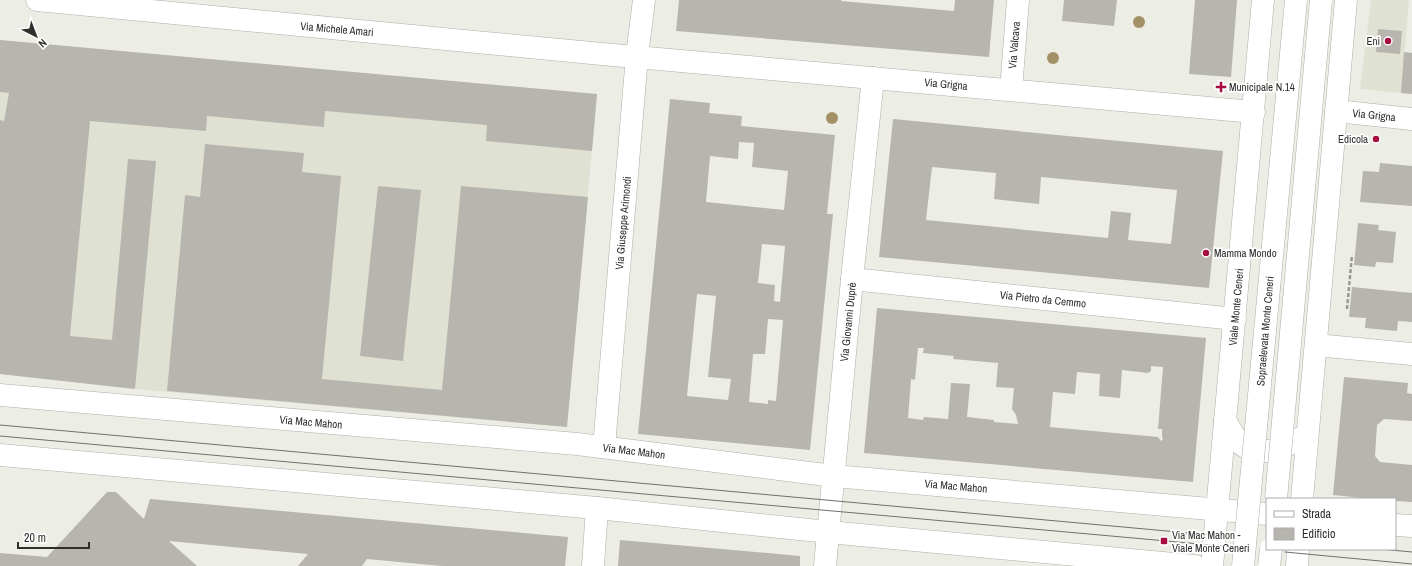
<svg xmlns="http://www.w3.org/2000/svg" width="1412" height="566" viewBox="0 0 1412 566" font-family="'Archivo Narrow',sans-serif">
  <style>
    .built { fill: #dfe2d3 }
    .building { fill: #b7b5ad; fill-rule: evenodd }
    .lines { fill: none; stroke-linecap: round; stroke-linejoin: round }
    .street-casing { stroke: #adafa6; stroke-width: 23 }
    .secondary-casing { stroke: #adafa6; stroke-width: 23 }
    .primary-casing { stroke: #adafa6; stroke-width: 23 }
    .path { stroke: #979992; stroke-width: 2.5; stroke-dasharray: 4 2; stroke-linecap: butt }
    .street { stroke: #fff; stroke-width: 22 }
    .secondary { stroke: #fff; stroke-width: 22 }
    .primary { stroke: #fff; stroke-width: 22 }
    .tram { stroke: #70716c; stroke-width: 1 }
    .highway-bridge-casing { stroke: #adafa6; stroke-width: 23; stroke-linecap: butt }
    .highway-bridge { stroke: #fff; stroke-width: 22 }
    .tree { fill: #a49067 }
    .poi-dot { fill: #a60d40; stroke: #fff; stroke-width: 1.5 }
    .labels { text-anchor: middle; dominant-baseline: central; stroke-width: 3.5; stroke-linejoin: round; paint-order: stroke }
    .street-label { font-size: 11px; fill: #2e2f2c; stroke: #fff }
    .poi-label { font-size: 11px; fill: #2e2f2c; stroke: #fff; text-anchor: start }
  </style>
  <rect width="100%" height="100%" fill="#eceee5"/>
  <g class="built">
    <polygon points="1371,0 1409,0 1401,93 1360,89"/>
    <polygon points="0,40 597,94 567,427 135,389 0,374"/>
  </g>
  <g class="building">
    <polygon points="679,0 841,0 841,1 954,11 955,0 994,0 989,57 676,31"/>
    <polygon points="1064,0 1117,0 1114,26 1062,21"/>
    <polygon points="1195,0 1237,0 1231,77 1189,74"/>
    <polygon points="1378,29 1402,31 1400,54 1376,52"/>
    <polygon points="0,40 597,94 592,151 486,141 487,125 325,111 324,127 207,116 206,131 90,121 70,336 112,340 128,159 156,161 135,389 0,374 0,120 4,121 9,93 0,92"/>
    <polygon points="1404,52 1412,53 1412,94 1401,93"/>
    <path d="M670,99L710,103L709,113L742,116L741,126L835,135L827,214H833L810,450L638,434ZM739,142L754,143L752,167L788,171L784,210L706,202L710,156L738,159ZM762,244L785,246L780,302L774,301L775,285L758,283ZM697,294L716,296L708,377L731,379L728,400L687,396ZM768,319L783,320L776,401L768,400V404L749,402L753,354H765Z"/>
    <path d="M893,119L1223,151L1209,288L879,257ZM932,167L996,173L994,199L1039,204L1041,177L1177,190L1171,244L1128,240L1131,213L1111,211L1108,238L926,220Z"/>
    <polygon points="205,144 304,153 302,172 341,176 322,379 442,390 461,186 588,197 567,427 167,391 185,195 200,197"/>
    <polygon points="1380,163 1412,166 1412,206 1360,202 1363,171 1379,172"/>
    <polygon points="378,186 421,190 403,361 360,356"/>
    <polygon points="1358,223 1379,225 1378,230 1396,232 1393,263 1376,262 1375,267 1354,265"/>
    <polygon points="1352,287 1412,293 1412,322 1398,321 1397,331 1365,328 1366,318 1349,317"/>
    <path d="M877,308L1206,338L1193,482L864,453ZM918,348H924L923,353L954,356L953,359L998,363L996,387L1014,388L1012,409L1016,415L1018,424L994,422V420L967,417L970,384L951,383L948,419L924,417L923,420L908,418L911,379L915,380ZM1151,366L1163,367L1158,429H1162V437L1163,439L1161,441L1158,437L1050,427L1053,392L1075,394L1077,372L1100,374L1099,396L1120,398L1122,370L1148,373L1151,371Z"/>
    <polygon points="1344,377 1408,383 1407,393 1412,394 1412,421 1384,419 1377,425 1375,456 1380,462 1412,465 1412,502 1395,501 1395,499 1373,499 1333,495"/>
    <polygon points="107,492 116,492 144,519 150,499 568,537 565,566 442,566 367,559 362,566 298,566 308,554 169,541 197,566 0,566 0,553 47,557"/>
    <polygon points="620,540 800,556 800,566 618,566"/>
  </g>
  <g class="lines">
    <g class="street-casing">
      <g id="street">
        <polyline points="37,0 602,54 1254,112"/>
        <polyline points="1011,90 1018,0"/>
        <polyline points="1336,111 1412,119"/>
        <polyline points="852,279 1235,319"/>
        <polyline points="1316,345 1412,354"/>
        <polyline points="604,447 637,56 644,0"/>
        <polyline points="593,566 597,508"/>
        <polyline points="825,566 852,279 873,78"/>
      </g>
    </g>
    <g class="secondary-casing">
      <g id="secondary">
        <polyline points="0,395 577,444 834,476 1267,514"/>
        <polyline points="0,455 597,508 828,532 1195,566"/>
        <polyline points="1395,525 1412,526"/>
      </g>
    </g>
    <g class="primary-casing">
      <g id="primary">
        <path d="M1225,420C1230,428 1234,438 1241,444C1256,457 1283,451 1297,439"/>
        <polyline points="1302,499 1346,0"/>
        <polyline points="1212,566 1263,0"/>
        <polyline points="1297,566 1298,549"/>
      </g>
    </g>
    <polyline class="path" points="1347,309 1352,255"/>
    <use href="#street" class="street"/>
    <use href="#secondary" class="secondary"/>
    <use href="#primary" class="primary"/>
    <g class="tram">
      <polyline points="0,425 1233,537"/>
      <polyline points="0,436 1233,547"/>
      <polyline points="1380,549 1412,552"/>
      <polyline points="1285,552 1412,564"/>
    </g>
    <g class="highway-bridge-casing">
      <g id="highway-bridge">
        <polyline points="1276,499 1321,0"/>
        <polyline points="1243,566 1296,0"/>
        <polyline points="1269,566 1271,549"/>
      </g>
    </g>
    <use href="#highway-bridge" class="highway-bridge"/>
  </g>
  <g class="tree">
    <circle cx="1139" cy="22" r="6"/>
    <circle cx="1053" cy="58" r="6"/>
    <circle cx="832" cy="118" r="6"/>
  </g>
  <g class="poi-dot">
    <circle cx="1388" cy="41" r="4"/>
    <path d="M1219 81h4v4h4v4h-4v4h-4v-4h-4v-4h4z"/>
    <circle cx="1376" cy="139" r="4"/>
    <circle cx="1206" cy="253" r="4"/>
    <rect x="1160" y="537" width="8" height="8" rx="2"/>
  </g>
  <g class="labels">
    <g class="street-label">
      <text transform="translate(337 29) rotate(5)">Via Michele Amari</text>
      <text transform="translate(1014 45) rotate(-85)">Via Valcava</text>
      <text transform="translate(946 84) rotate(5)">Via Grigna</text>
      <text transform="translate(1374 115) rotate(6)">Via Grigna</text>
      <text transform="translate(623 223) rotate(-85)">Via Giuseppe Arimondi</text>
      <text transform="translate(1043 299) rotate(6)">Via Pietro da Cemmo</text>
      <text transform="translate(1236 307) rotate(-85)">Viale Monte Ceneri</text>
      <text transform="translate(848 322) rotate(-84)">Via Giovanni Duprè</text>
      <text transform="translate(1265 331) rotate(-85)">Sopraelevata Monte Ceneri</text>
      <text transform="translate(311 422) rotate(5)">Via Mac Mahon</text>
      <text transform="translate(634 451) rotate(7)">Via Mac Mahon</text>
      <text transform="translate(956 486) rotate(5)">Via Mac Mahon</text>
    </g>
    <g class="poi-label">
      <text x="1380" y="41" text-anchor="end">Eni</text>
      <text x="1229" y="87">Municipale N.14</text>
      <text x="1368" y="139" text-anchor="end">Edicola</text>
      <text x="1214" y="253">Mamma Mondo</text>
      <text x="1172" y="535">Via Mac Mahon -<tspan x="1172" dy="13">Viale Monte Ceneri</tspan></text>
    </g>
  </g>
  <rect x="1266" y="498" width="130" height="52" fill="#ffffff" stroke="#abacab"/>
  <rect x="1274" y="511" width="20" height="6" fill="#ffffff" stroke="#abacab"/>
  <text x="1302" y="518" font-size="12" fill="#2e2f2c">Strada</text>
  <rect x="1274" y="528" width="20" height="12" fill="#b7b5ad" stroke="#abacab"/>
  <text x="1302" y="538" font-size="12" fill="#2e2f2c">Edificio</text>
  <g transform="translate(36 36) rotate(138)" stroke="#ffffff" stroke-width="3" paint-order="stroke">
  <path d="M0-3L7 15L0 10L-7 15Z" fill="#2e2f2c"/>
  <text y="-6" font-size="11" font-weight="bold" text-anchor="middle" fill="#2e2f2c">N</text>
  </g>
  <path d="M18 542v6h71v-6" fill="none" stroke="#2e2f2c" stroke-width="2"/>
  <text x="24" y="542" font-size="12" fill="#2e2f2c" stroke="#ffffff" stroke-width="3" paint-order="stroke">20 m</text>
</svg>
